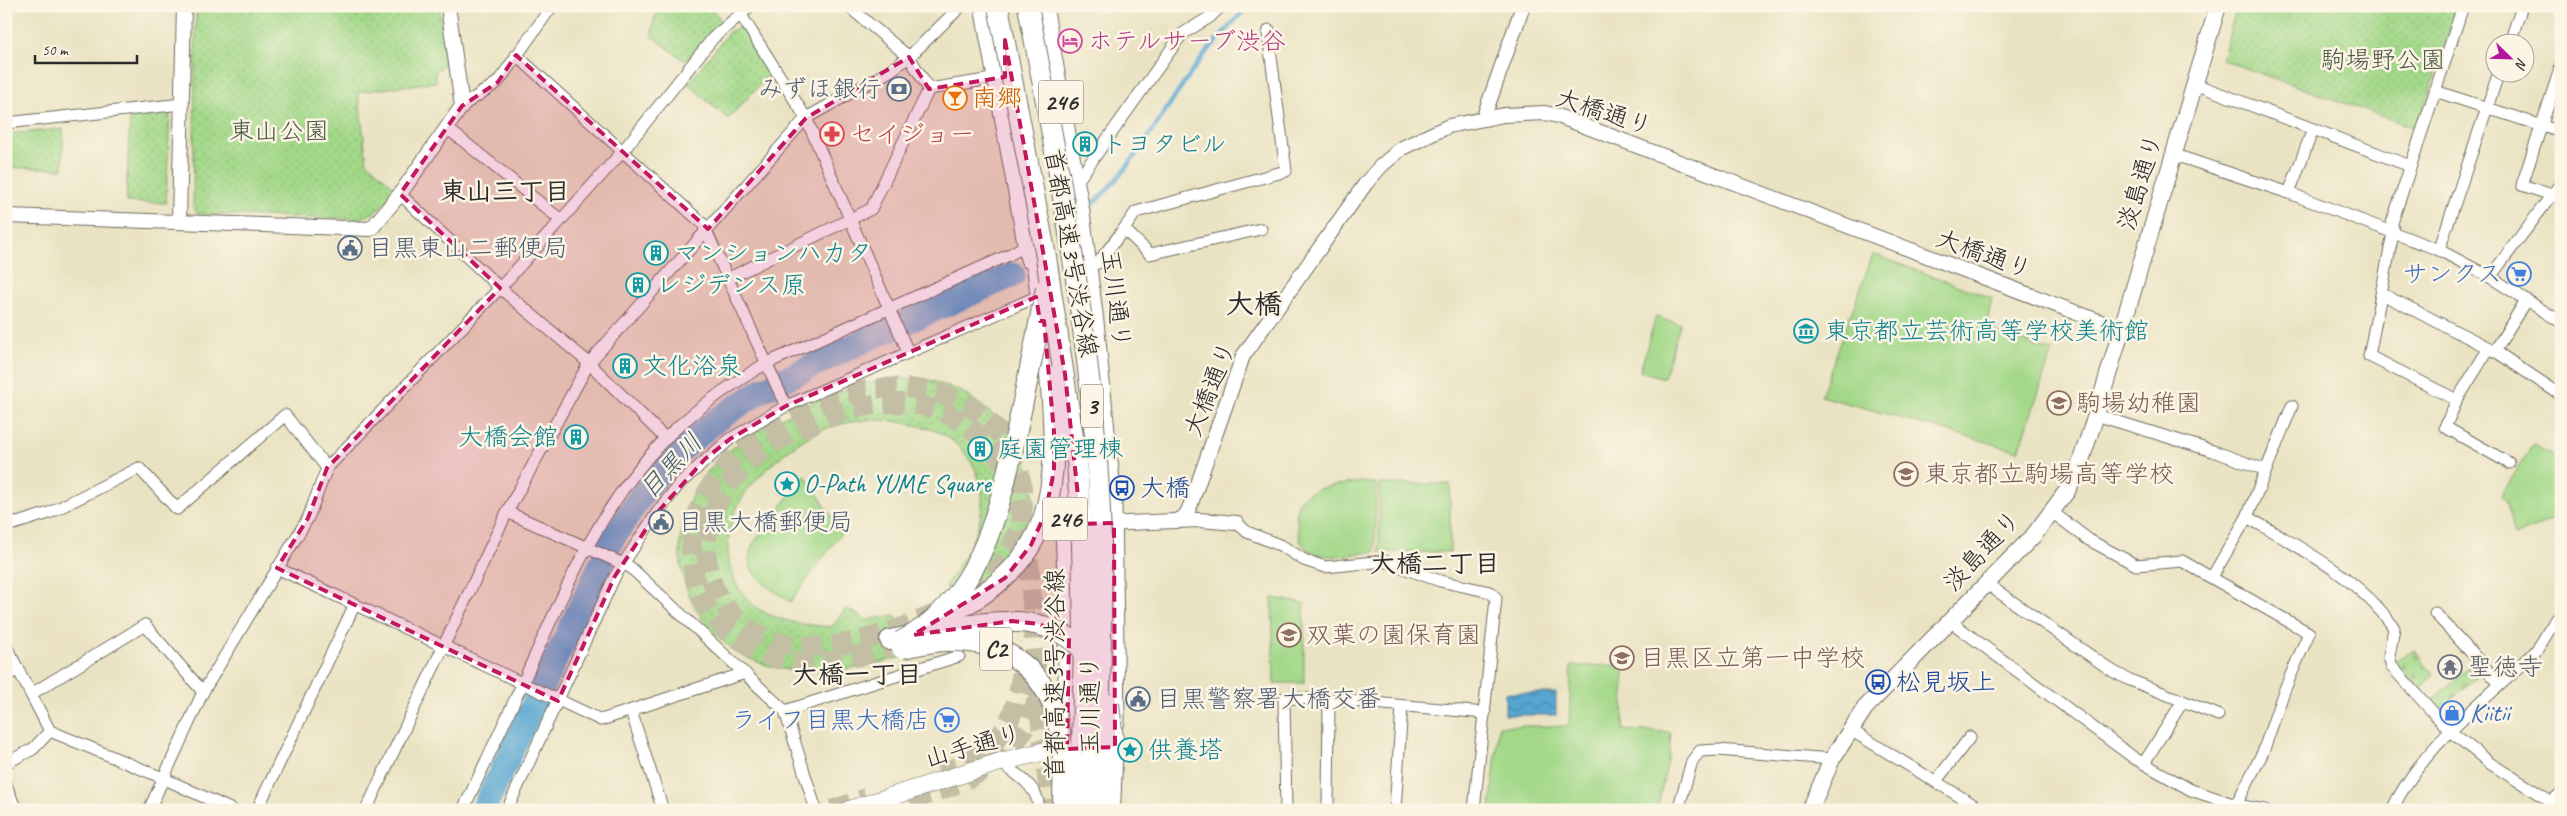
<svg xmlns="http://www.w3.org/2000/svg" width="2567" height="816" viewBox="0 0 2567 816" font-family="Caveat,'Klee One',sans-serif">
  <style>
    .grass { fill: #a2d888; stroke: #66825a }
    .cemetery { fill: url(#cemetery-stones); stroke: #66825a }
    .park { fill: url(#park-dots); stroke: #66825a }
    .garden { fill: url(#garden-furrows); stroke: #66825a }
    .water { fill: url(#water-waves); stroke: #41687e }
    .lines { fill: none; stroke-linecap: round; stroke-linejoin: round }
    .stream { stroke: #57a6d1; stroke-width: 4.5 }
    .river { stroke: #57a6d1; stroke-width: 25 }
    .motorway-tunnel { stroke: #c4bea5; stroke-width: 20; stroke-dasharray: 20 10; stroke-linecap: butt }
    .minor-casing { stroke: #6e6b60; stroke-width: 13 }
    .tertiary-casing { stroke: #6e6b60; stroke-width: 16 }
    .secondary-casing { stroke: #6e6b60; stroke-width: 18 }
    .primary-casing { stroke: #6e6b60; stroke-width: 19 }
    .trunk-casing { stroke: #6e6b60; stroke-width: 21 }
    .motorway-casing { stroke: #6e6b60; stroke-width: 22 }
    .minor { stroke: #fff; stroke-width: 11 }
    .tertiary { stroke: #fff; stroke-width: 14 }
    .secondary { stroke: #fff; stroke-width: 16 }
    .primary { stroke: #fff; stroke-width: 18 }
    .trunk { stroke: #fff; stroke-width: 19 }
    .motorway { stroke: #fff; stroke-width: 20 }
    .rail { stroke: #2b2b2b; stroke-width: 4; stroke-dasharray: 8 4; stroke-linecap: butt }
    .motorway-bridge-casing { stroke: #6e6b60; stroke-width: 22; stroke-linecap: butt }
    .motorway-bridge { stroke: #fff; stroke-width: 20 }
    .marked { fill: #c2185b; fill-opacity: 0.2; stroke: #c2185b; stroke-width: 4; stroke-dasharray: 10 6; stroke-linejoin: round }
    .labels { text-anchor: middle; dominant-baseline: central; stroke-width: 5; stroke-linejoin: round; paint-order: stroke }
    .shield { fill: #fcf5e5; stroke: #6a6863; stroke-width: 1 }
    .shield-label { font-size: 24px; font-weight: bold; fill: #2b2b2b }
    .hotel-label { font-size: 25px; fill: #b23c85; stroke: #fcf5e5; text-anchor: start }
    .park-label { font-size: 25px; fill: #495642; stroke: #fcf5e5 }
    .service-label { font-size: 25px; fill: #4e5e75; stroke: #fcf5e5; text-anchor: start }
    .food-label { font-size: 25px; fill: #c56008; stroke: #fcf5e5; text-anchor: start }
    .street-label { font-size: 25px; fill: #2b2b2b; stroke: #fcf5e5 }
    .health-label { font-size: 25px; fill: #be3a42; stroke: #fcf5e5; text-anchor: start }
    .culture-label { font-size: 25px; fill: #0d838f; stroke: #fcf5e5; text-anchor: start }
    .shop-label { font-size: 25px; fill: #366cbe; stroke: #fcf5e5; text-anchor: end }
    .education-label { font-size: 25px; fill: #785e54; stroke: #fcf5e5; text-anchor: start }
    .transit-label { font-size: 25px; fill: #164399; stroke: #fcf5e5; text-anchor: start }
    .worship-label { font-size: 25px; fill: #5b616d; stroke: #fcf5e5; text-anchor: start }
    .neighbourhood-label { font-size: 26px; font-weight: bold; fill: #2b2b2b; stroke: #fcf5e5 }
    .water-label { font-size: 26px; font-style: italic; fill: #3d5c6d; stroke: #fcf5e5 }
    .quarter-label { font-size: 28px; font-weight: bold; fill: #2b2b2b; stroke: #fcf5e5 }
  </style>
  <defs>
    <pattern id="cemetery-stones" width="16" height="16" patternUnits="userSpaceOnUse" patternTransform="scale(1.25)"><rect width="16" height="16" fill="#a2d888"/><path d="M2 7V4a2 2 0 0 1 4 0v3zM10 15v-3a2 2 0 0 1 4 0v3z" fill="#8cba76"/></pattern>
    <pattern id="park-dots" width="8" height="8" patternUnits="userSpaceOnUse" patternTransform="scale(1.25)"><rect width="8" height="8" fill="#a2d888"/><path d="M2 2h.1M6 6h.1" fill="none" stroke="#8cba76" stroke-width="1.8" stroke-linecap="round"/></pattern>
    <pattern id="garden-furrows" width="10" height="10" patternUnits="userSpaceOnUse" patternTransform="scale(1.25)"><rect width="10" height="10" fill="#a2d888"/><path d="M-1 1l2-2M0 10L10 0M9 11l2-2" fill="none" stroke="#8cba76"/></pattern>
    <pattern id="water-waves" width="16" height="10" patternUnits="userSpaceOnUse" patternTransform="scale(1.25)"><rect width="16" height="10" fill="#57a6d1"/><path d="M0 5q4-4 8 0t8 0" fill="none" stroke="#4887aa"/></pattern>
  </defs>
  <rect width="100%" height="100%" fill="#fcf5e5"/>
  <filter id="ink" filterUnits="userSpaceOnUse"><feTurbulence type="fractalNoise" baseFrequency=".02" numOctaves="2"/><feDisplacementMap in="SourceGraphic" scale="10" xChannelSelector="R" yChannelSelector="G"/><feConvolveMatrix kernelMatrix="1 2 1 2 8 2 1 2 1" color-interpolation-filters="sRGB"/></filter>
  <filter id="wash" filterUnits="userSpaceOnUse"><feTurbulence type="fractalNoise" baseFrequency=".0096" numOctaves="4" result="noise"/><feDisplacementMap in="SourceGraphic" scale="20" xChannelSelector="R" yChannelSelector="G"/><feGaussianBlur stdDeviation="1.12" result="paint"/><feColorMatrix in="noise" values="0 0 0 0 0 0 0 0 0 0 0 0 0 0 0 0 0 1.4 0 .05"/><feComposite in="paint" operator="in"/></filter>
  <g filter="url(#wash)">
    <rect width="100%" height="100%" fill="#eae3c3"/>
    <g class="grass">
      <polygon points="1873,254 1992,298 1986,328 2052,352 2019,451 1821,396"/>
      <polygon points="1656,317 1680,324 1664,378 1640,371"/>
      <polygon points="2533,444 2561,459 2561,517 2514,536 2507,502 2501,496"/>
      <path d="M805,475L842,532L790,602C769,586 738,574 753,544Z"/>
      <path d="M1360,482L1376,483L1375,552C1356,553 1332,560 1314,553C1302,549 1299,540 1298,529C1297,521 1295,510 1299,502C1311,485 1342,485 1360,482Z"/>
      <rect x="1379" y="484" width="71" height="68"/>
      <polygon points="1272,598 1304,603 1304,683 1274,683"/>
      <polygon points="1624,665 1623,730 1671,732 1669,756 1657,810 1490,810 1499,726 1569,726 1571,666"/>
    </g>
    <g class="cemetery">
      <polygon points="2414,650 2434,674 2420,690 2396,662"/>
      <polygon points="2473,664 2481,673 2440,710 2432,701"/>
    </g>
    <g class="park">
      <path d="M196,6H439L445,64L435,72L436,82L358,92L367,162L396,189C384,205 377,214 357,219L198,214L193,208Z"/>
      <polygon points="657,6 711,6 721,21 685,61 651,36"/>
      <polygon points="2237,6 2457,6 2418,129 2222,60"/>
      <polygon points="741,26 745,26 773,70 728,119 688,84 729,32"/>
      <polygon points="170,112 166,203 126,202 130,116"/>
      <polygon points="63,129 63,169 6,167 6,134"/>
      <path d="M900,378L929,380L960,391L985,408L1008,429L1027,460L1034,500L1029,529L1014,571L970,619L945,586C971,551 998,504 971,462C954,435 935,429 905,423C870,416 831,421 800,442C784,452 752,481 743,497C720,533 722,587 762,611C783,623 809,625 832,627L846,608L867,620L895,615L909,655C868,666 820,678 778,668C690,649 650,548 705,475C729,445 759,429 793,412C829,394 861,382 900,378Z"/>
    </g>
    <polygon class="garden" points="894,395 905,397 907,407 888,405 886,398"/>
    <rect class="water" x="1505" y="693" width="51" height="22"/>
    <g class="lines">
      <path class="stream" d="M1089,207C1137,166 1164,107 1202,58C1216,40 1233,23 1248,6"/>
      <polyline class="river" points="483,810 614,537 642,494 674,456 718,419 762,390 870,338 1013,275"/>
    </g>
  </g>
  <g filter="url(#ink)">
    <g class="lines">
      <g class="motorway-tunnel">
        <path d="M937,613C897,631 841,651 797,646C719,637 682,558 724,491C744,461 776,439 809,425C837,412 867,403 899,403C942,404 984,428 1004,467C1030,517 1031,585 1034,640C1038,697 1043,754 1052,810"/>
        <path d="M900,642C871,654 837,664 805,662C739,659 685,607 692,540C696,496 725,461 760,436C810,401 876,376 937,393C1029,418 1052,525 981,587"/>
        <path d="M939,774C1005,751 1020,717 1023,651"/>
        <polyline points="832,810 866,798"/>
        <path d="M881,810C946,788 1016,775 1037,699"/>
      </g>
      <g class="minor-casing">
        <g id="minor">
          <polyline points="848,6 909,57 929,89"/>
          <polyline points="2463,6 2392,223 2393,233 2369,356 2457,400 2489,348"/>
          <polyline points="741,15 806,118 908,352"/>
          <polyline points="2510,42 2522,6"/>
          <polyline points="516,55 703,224 786,406"/>
          <polyline points="2195,84 2410,166"/>
          <polyline points="2435,91 2561,132"/>
          <polyline points="462,106 498,82 552,6"/>
          <polyline points="6,123 182,104"/>
          <polyline points="447,128 561,220"/>
          <polyline points="2175,155 2289,193 2439,250 2490,277 2561,322"/>
          <polyline points="1076,183 1182,34 1210,17 1221,6"/>
          <polyline points="2289,193 2313,129"/>
          <polyline points="400,194 500,288 589,363 666,439"/>
          <polyline points="2552,195 2522,185 2561,66"/>
          <polyline points="1261,229 1150,254 1124,229 1136,212 1286,171 1268,34 1269,30"/>
          <polyline points="2439,250 2499,72"/>
          <polyline points="1086,265 1098,263 1124,229"/>
          <polyline points="2490,277 2561,183"/>
          <polyline points="729,278 871,209 929,89 998,78"/>
          <polyline points="2382,294 2495,351 2561,395"/>
          <polyline points="2495,351 2526,300"/>
          <polyline points="2457,400 2445,427 2509,463"/>
          <polyline points="2096,415 2213,451 2266,470"/>
          <polyline points="507,512 630,567 785,711 816,810"/>
          <polyline points="2052,512 2089,540 2136,565 2182,561 2309,633 2284,691 2263,752 2236,805"/>
          <polyline points="6,515 14,524 49,513 139,468 177,509 285,415 327,468"/>
          <path d="M2247,517C2299,547 2360,578 2394,628L2389,656L2392,667L2450,731L2491,764L2552,802"/>
          <polyline points="1237,523 1247,532 1282,546 1304,560 1325,567 1384,561 1440,581 1490,592 1496,598 1474,810"/>
          <polyline points="277,568 601,720 745,673"/>
          <polyline points="2212,577 2247,517 2292,406"/>
          <polyline points="1987,584 2114,672 2130,680 2218,715"/>
          <polyline points="2435,613 2500,684"/>
          <polyline points="1950,621 2134,758 2191,790 2236,805 2265,810"/>
          <polyline points="6,646 50,731 163,778 232,810"/>
          <polyline points="6,676 19,669"/>
          <polyline points="31,694 145,625 203,692"/>
          <polyline points="631,711 663,810"/>
          <polyline points="785,711 959,656"/>
          <polyline points="1849,729 1982,810"/>
          <path d="M1000,762C1016,774 1041,788 1038,810"/>
          <polyline points="6,763 33,749 50,731"/>
          <polyline points="2144,763 2183,701"/>
          <polyline points="1936,781 1970,737"/>
          <polyline points="6,785 16,810"/>
          <polyline points="149,810 203,692 308,518 327,468 500,288 622,152 713,38 750,6"/>
          <polyline points="257,810 355,604"/>
          <polyline points="366,810 507,512 589,363 806,118 890,71 909,57 961,6"/>
          <path d="M463,810C485,763 508,716 529,669C566,587 601,504 665,439C695,409 730,385 765,364L1009,255L1021,248L1026,238"/>
          <polyline points="507,810 615,576 656,514 680,483 730,439 786,406 1036,297"/>
          <polyline points="1286,810 1284,698 1329,699 1485,713"/>
          <polyline points="1328,810 1329,699"/>
          <polyline points="1395,810 1402,706"/>
          <polyline points="1678,810 1692,761 1700,751 1718,750 1832,759"/>
          <path d="M2392,810C2422,746 2483,703 2532,655C2544,644 2548,626 2561,615"/>
          <polyline points="2543,810 2561,793"/>
        </g>
      </g>
      <g class="tertiary-casing">
        <g id="tertiary">
          <polyline points="1483,119 1523,6"/>
          <polyline points="6,216 371,229 400,194 462,106 448,6"/>
          <polyline points="179,221 184,6"/>
          <polyline points="1179,520 1185,516 1189,509 1243,356 1366,183 1381,166 1402,148 1449,126 1504,115 1545,113 1558,116 2122,330"/>
          <polyline points="1104,524 1199,520 1237,523"/>
        </g>
      </g>
      <g class="secondary-casing">
        <polyline id="secondary" points="1810,810 1832,759 1865,708 2034,535 2067,491 2078,469 2096,415 2218,6"/>
      </g>
      <g class="primary-casing">
        <polyline id="primary" points="849,810 1000,762 1050,750 1075,749"/>
      </g>
      <g class="trunk-casing">
        <g id="trunk">
          <polyline points="984,6 1030,259"/>
          <polyline points="1043,6 1080,212 1094,322 1112,501 1115,722"/>
          <path d="M1059,454C1069,551 1069,648 1067,746"/>
        </g>
      </g>
      <g class="motorway-casing">
        <g id="motorway">
          <polyline points="1005,68 1005,111"/>
          <polyline points="1034,239 1050,376"/>
          <polyline points="890,640 953,628"/>
        </g>
      </g>
      <use href="#minor" class="minor"/>
      <use href="#tertiary" class="tertiary"/>
      <use href="#secondary" class="secondary"/>
      <use href="#primary" class="primary"/>
      <use href="#trunk" class="trunk"/>
      <use href="#motorway" class="motorway"/>
      <polyline class="rail" points="2559,810 2561,808"/>
      <g class="motorway-bridge-casing">
        <g id="motorway-bridge">
          <polyline points="998,6 1046,257 1077,463 1082,545 1084,631 1081,810"/>
          <path d="M1028,6C1057,157 1085,307 1097,460C1106,576 1099,694 1097,810"/>
          <path d="M942,617C1057,563 1060,490 1050,376"/>
          <path d="M953,628C1001,619 1055,613 1089,657"/>
          <path d="M900,642C981,601 999,510 1017,430C1027,383 1037,336 1046,288"/>
          <path d="M902,648C917,645 933,641 948,641C1008,639 1051,674 1060,733C1065,758 1063,784 1063,810"/>
          <polyline points="1109,704 1113,739 1110,810"/>
        </g>
      </g>
      <use href="#motorway-bridge" class="motorway-bridge"/>
    </g>
  </g>
  <path class="marked" d="M1005,40L1065,374L1081,524L1114,523L1115,747L1067,749L1069,637L1039,624L1012,621L913,635L1005,578L1031,545L1045,514L1054,471V432L1044,321H1040L1036,297L786,406L730,439L705,459L656,514L615,576L558,701L277,568L308,518L327,468L500,288L400,194L462,106L498,82L516,55L708,229L806,118L909,57L929,89L1005,77Z"/>
  <defs>
    <g id="hotel-ring" transform="scale(1.25)"><circle r="9.5" fill="#fcf5e5" stroke="#d1479c" stroke-width="1.5"/><path d="M-6-4.5h1.5V1H6V5H4.5V3h-9V5H-6ZM-4 0a1.8 1.8 0 1 1 3.6 0ZM.5 0V-2.5h3Q6-2.5 6 0Z" fill="#d1479c"/></g>
    <g id="bank-ring" transform="scale(1.25)"><circle r="9.5" fill="#fcf5e5" stroke="#5c6f8a" stroke-width="1.5"/><path d="M-6-4H6V4H-6ZM0-2.3a2.3 2.3 0 1 0 0 4.6a2.3 2.3 0 1 0 0-4.6Z" fill="#5c6f8a"/></g>
    <g id="bar-ring" transform="scale(1.25)"><circle r="9.5" fill="#fcf5e5" stroke="#e8710a" stroke-width="1.5"/><path d="M-6-5H6L.8 .8V4.5H3.5V6h-7V4.5H-.8V.8Z" fill="#e8710a"/></g>
    <g id="pharmacy-ring" transform="scale(1.25)"><circle r="9.5" fill="#fcf5e5" stroke="#e0444e" stroke-width="1.5"/><path d="M-2-6h4v4h4v4h-4v4h-4v-4h-4v-4h4Z" fill="#e0444e"/></g>
    <g id="building-ring" transform="scale(1.25)"><circle r="9.5" fill="#fcf5e5" stroke="#0f9aa8" stroke-width="1.5"/><path d="M-4-6H4V6H1V3H-1V6H-4ZM-2.5-4.3h1.7v1.8h-1.7ZM.8-4.3h1.7v1.8H.8ZM-2.5-1h1.7V.8h-1.7ZM.8-1h1.7V.8H.8Z" fill="#0f9aa8"/></g>
    <g id="civic-ring" transform="scale(1.25)"><circle r="9.5" fill="#fcf5e5" stroke="#5c6f8a" stroke-width="1.5"/><path d="M-.6-6.5H3V-4.5H.6V-3L4-1V1h2V6H-6V1h2V-1L-.6-3ZM-1.2 2.5V6h2.4V2.5Z" fill="#5c6f8a"/></g>
    <g id="supermarket-ring" transform="scale(1.25)"><circle r="9.5" fill="#fcf5e5" stroke="#3f7fe0" stroke-width="1.5"/><path d="M-6-5.5h2.5l.6 2H6L4.5 2H-2.5L-4.4-4H-6ZM-1.5 3.2a1.3 1.3 0 1 0 .1 0ZM3 3.2a1.3 1.3 0 1 0 .1 0Z" fill="#3f7fe0"/></g>
    <g id="museum-ring" transform="scale(1.25)"><circle r="9.5" fill="#fcf5e5" stroke="#0f9aa8" stroke-width="1.5"/><path d="M0-6L6-3V-2H-6V-3ZM-5-1h2V3h-2ZM-1-1h2V3h-2ZM3-1h2V3H3ZM-6 4H6V6H-6Z" fill="#0f9aa8"/></g>
    <g id="school-ring" transform="scale(1.25)"><circle r="9.5" fill="#fcf5e5" stroke="#8d6e63" stroke-width="1.5"/><path d="M0-5L7-2L0 1L-7-2ZM-4 1L0 2.5L4 1V4Q0 6-4 4Z" fill="#8d6e63"/></g>
    <g id="sight-ring" transform="scale(1.25)"><circle r="9.5" fill="#fcf5e5" stroke="#0f9aa8" stroke-width="1.5"/><path d="M0-6L1.8-2.2L6-1.7L2.9 1.2L3.7 5.4L0 3.3L-3.7 5.4L-2.9 1.2L-6-1.7L-1.8-2.2Z" fill="#0f9aa8"/></g>
    <g id="bus-ring" transform="scale(1.25)"><circle r="9.5" fill="#fcf5e5" stroke="#1a4fb4" stroke-width="1.5"/><path d="M-5-6H5V4H4V6H2V4H-2V6H-4V4H-5ZM-3.5-4V0h7V-4ZM-3.5 1.2v1.5H-2V1.2ZM2 1.2v1.5H3.5V1.2Z" fill="#1a4fb4"/></g>
    <g id="temple-ring" transform="scale(1.25)"><circle r="9.5" fill="#fcf5e5" stroke="#6b7280" stroke-width="1.5"/><path d="M0-6L5-2H3V0L6.5 2.5H4V6H1.5V3h-3V6H-4V2.5H-6.5L-3 0V-2H-5Z" fill="#6b7280"/></g>
    <g id="shop-ring" transform="scale(1.25)"><circle r="9.5" fill="#fcf5e5" stroke="#3f7fe0" stroke-width="1.5"/><path d="M-5-2.5h2.3a2.7 3.5 0 0 1 5.4 0H5L5.5 6h-11ZM-1.5-2.5h3a1.5 2.3 0 0 0-3 0Z" fill="#3f7fe0"/></g>
  </defs>
  <g fill-rule="evenodd">
    <use href="#hotel-ring" x="1070" y="41"/>
    <use href="#bank-ring" x="899" y="89"/>
    <use href="#bar-ring" x="955" y="98"/>
    <use href="#pharmacy-ring" x="832" y="134"/>
    <use href="#building-ring" x="1085" y="144"/>
    <use href="#civic-ring" x="350" y="248"/>
    <use href="#building-ring" x="656" y="253"/>
    <use href="#supermarket-ring" x="2519" y="274"/>
    <use href="#building-ring" x="638" y="285"/>
    <use href="#museum-ring" x="1806" y="331"/>
    <use href="#building-ring" x="625" y="366"/>
    <use href="#school-ring" x="2059" y="403"/>
    <use href="#building-ring" x="576" y="437"/>
    <use href="#building-ring" x="980" y="449"/>
    <use href="#school-ring" x="1906" y="474"/>
    <use href="#sight-ring" x="787" y="484"/>
    <use href="#bus-ring" x="1122" y="488"/>
    <use href="#civic-ring" x="661" y="522"/>
    <use href="#school-ring" x="1289" y="635"/>
    <use href="#school-ring" x="1622" y="658"/>
    <use href="#temple-ring" x="2450" y="667"/>
    <use href="#bus-ring" x="1878" y="682"/>
    <use href="#civic-ring" x="1138" y="699"/>
    <use href="#shop-ring" x="2452" y="713"/>
    <use href="#supermarket-ring" x="947" y="720"/>
    <use href="#sight-ring" x="1130" y="750"/>
  </g>
  <g class="labels">
    <g class="shield">
      <rect x="1038.5" y="80.5" width="45" height="43" rx="4"/>
      <rect x="1081" y="384.5" width="22" height="43" rx="4"/>
      <rect x="1042.5" y="497.5" width="45" height="43" rx="4"/>
      <rect x="980" y="627.5" width="32" height="43" rx="4"/>
    </g>
    <g class="shield-label">
      <text x="1061" y="102">246</text>
      <text x="1092" y="406">3</text>
      <text x="1065" y="519">246</text>
      <text x="996" y="649">C2</text>
    </g>
    <g class="hotel-label">
      <text x="1088" y="41">ホテルサーブ渋谷</text>
    </g>
    <g class="park-label">
      <text x="2383" y="60">駒場野公園</text>
      <text x="279" y="131">東山公園</text>
    </g>
    <g class="service-label">
      <text x="882" y="89" text-anchor="end">みずほ銀行</text>
      <text x="368" y="248">目黒東山二郵便局</text>
      <text x="678" y="522">目黒大橋郵便局</text>
      <text x="1156" y="699">目黒警察署大橋交番</text>
    </g>
    <g class="food-label">
      <text x="972" y="98">南郷</text>
    </g>
    <g class="street-label">
      <text transform="translate(1604 112) rotate(18)">大橋通り</text>
      <text transform="translate(2140 182) rotate(-73)">淡島通り</text>
      <text transform="translate(1071 253) rotate(80)">首都高速3号渋谷線</text>
      <text transform="translate(1984 254) rotate(20)">大橋通り</text>
      <text transform="translate(1116 299) rotate(83)">玉川通り</text>
      <text transform="translate(1210 389) rotate(-68)">大橋通り</text>
      <text transform="translate(1982 551) rotate(-47)">淡島通り</text>
      <text transform="translate(1055 674) rotate(-90)">首都高速3号渋谷線</text>
      <text transform="translate(1090 705) rotate(-90)">玉川通り</text>
      <text transform="translate(973 746) rotate(-16)">山手通り</text>
    </g>
    <g class="health-label">
      <text x="850" y="134">セイジョー</text>
    </g>
    <g class="culture-label">
      <text x="1102" y="144">トヨタビル</text>
      <text x="674" y="253">マンションハカタ</text>
      <text x="656" y="285">レジデンス原</text>
      <text x="1824" y="331">東京都立芸術高等学校美術館</text>
      <text x="642" y="366">文化浴泉</text>
      <text x="558" y="437" text-anchor="end">大橋会館</text>
      <text x="998" y="449">庭園管理棟</text>
      <text x="804" y="484">O-Path YUME Square</text>
      <text x="1148" y="750">供養塔</text>
    </g>
    <g class="shop-label">
      <text x="2502" y="274">サンクス</text>
      <text x="2470" y="713" text-anchor="start">Kiitii</text>
      <text x="930" y="720">ライフ目黒大橋店</text>
    </g>
    <g class="education-label">
      <text x="2076" y="403">駒場幼稚園</text>
      <text x="1924" y="474">東京都立駒場高等学校</text>
      <text x="1306" y="635">双葉の園保育園</text>
      <text x="1640" y="658">目黒区立第一中学校</text>
    </g>
    <g class="transit-label">
      <text x="1140" y="488">大橋</text>
      <text x="1896" y="682">松見坂上</text>
    </g>
    <g class="worship-label">
      <text x="2468" y="667">聖徳寺</text>
    </g>
    <g class="neighbourhood-label">
      <text x="505" y="191">東山三丁目</text>
      <text x="1435" y="563">大橋二丁目</text>
      <text x="857" y="674">大橋一丁目</text>
    </g>
    <g class="water-label">
      <text transform="translate(671 466) rotate(-47)">目黒川</text>
    </g>
    <g class="quarter-label">
      <text x="1254" y="303">大橋</text>
    </g>
  </g>
  <rect width="2567" height="816" fill="none" stroke="#fcf5e5" stroke-width="25"/>
  <g transform="translate(2510 58) rotate(113)"><circle r="24" fill="#fcf5e5" stroke="#a8a49b"/>
  <path d="M0-4L9 19L0 12L-9 19Z" fill="#b5179e"/>
  <text y="-8" font-size="14" font-weight="bold" text-anchor="middle" fill="#2b2b2b">N</text>
  </g>
  <path d="M35 55v8h102v-8" fill="none" stroke="#2b2b2b" stroke-width="2.5"/>
  <text x="42" y="55" font-size="15" fill="#2b2b2b" stroke="#fcf5e5" stroke-width="4" paint-order="stroke">50 m</text>
</svg>
